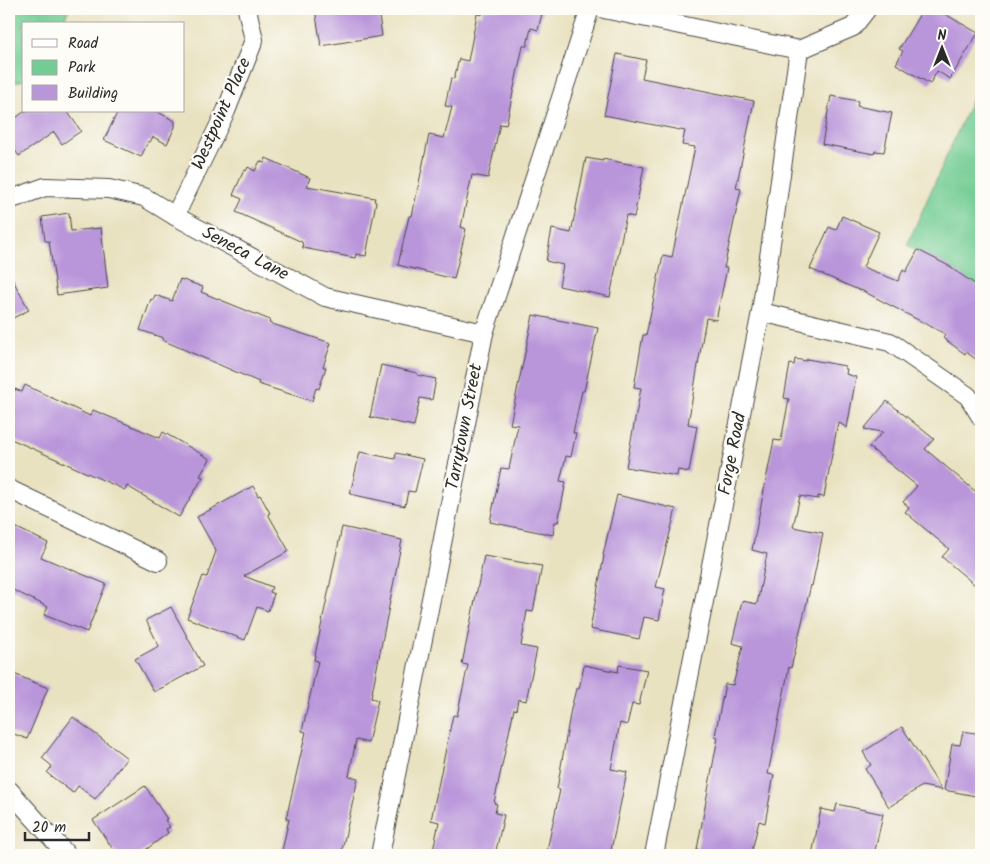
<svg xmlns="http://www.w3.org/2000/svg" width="990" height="864" viewBox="0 0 990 864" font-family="Kalam,sans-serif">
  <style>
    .green { fill: #72cc93; stroke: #4e7c5f }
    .building { fill: #b995da }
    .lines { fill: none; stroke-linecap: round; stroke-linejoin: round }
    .street-casing { stroke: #484642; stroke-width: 20 }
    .path { stroke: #484642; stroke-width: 3; stroke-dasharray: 4 4; stroke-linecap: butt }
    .street { stroke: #fff; stroke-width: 18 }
    .labels { text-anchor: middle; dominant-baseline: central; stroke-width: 4.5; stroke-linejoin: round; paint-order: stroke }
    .street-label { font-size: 18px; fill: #2b2b2b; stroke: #fdfcf7 }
  </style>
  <rect width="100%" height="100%" fill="#fdfcf7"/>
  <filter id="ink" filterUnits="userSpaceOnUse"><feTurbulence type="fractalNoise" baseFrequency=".02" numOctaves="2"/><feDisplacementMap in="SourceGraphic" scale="10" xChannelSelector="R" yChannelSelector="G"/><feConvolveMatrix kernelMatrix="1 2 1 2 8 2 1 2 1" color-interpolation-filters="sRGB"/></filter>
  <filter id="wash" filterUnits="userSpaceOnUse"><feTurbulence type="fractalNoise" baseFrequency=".0096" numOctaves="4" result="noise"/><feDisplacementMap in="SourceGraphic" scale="20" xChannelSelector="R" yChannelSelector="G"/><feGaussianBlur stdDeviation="1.12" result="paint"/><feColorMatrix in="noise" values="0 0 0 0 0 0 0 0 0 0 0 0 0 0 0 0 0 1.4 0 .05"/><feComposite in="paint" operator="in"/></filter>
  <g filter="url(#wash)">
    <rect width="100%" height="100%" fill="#e9e2c1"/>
    <g class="green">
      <polygon points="9,9 69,9 62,24 24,24 24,80 9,84"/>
      <polygon points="981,79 981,288 907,245"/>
    </g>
    <g id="blocks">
      <g class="building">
        <polygon points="315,9 378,9 382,36 321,46"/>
        <polygon points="483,9 543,9 538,30 531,28 527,46 523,46 506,125 500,124 488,178 472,175 461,227 466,229 454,279 398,265 409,216 412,216 429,135 444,138 452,107 445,106 451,78 454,79 459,59 468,61 477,14 482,15"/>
        <polygon points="923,9 936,9 978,33 950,79 937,71 930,84 896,64 903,51 899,49"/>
        <polygon points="617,54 646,60 642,78 754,101 736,188 741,189 724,268 727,268 716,320 706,318 688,424 697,426 689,472 678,470 677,476 626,467 641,388 634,387 643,335 646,335 663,255 672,257 695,147 682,145 685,131 604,115"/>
        <polygon points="831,96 858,101 857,106 892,113 884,152 875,151 874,154 822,144"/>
        <polygon points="25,111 67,111 81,131 62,144 54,132 19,156 9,142 9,123"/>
        <polygon points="118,111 156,111 175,121 175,127 167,144 153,137 150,142 148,142 141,157 104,140"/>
        <polygon points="266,158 310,178 307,186 375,198 374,201 376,202 366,256 356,254 355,258 303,248 302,242 236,212 242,199 233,195 244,170 246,171 248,167 255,171 260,161 264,163"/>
        <polygon points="586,158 603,161 603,159 644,167 634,217 626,215 610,297 559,286 563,265 546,261 552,229 571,233"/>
        <polygon points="69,213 71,231 101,228 108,288 57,295 49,241 45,241 42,217"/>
        <polygon points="842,216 879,232 863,267 898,281 903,270 906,272 918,250 951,267 951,268 981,288 981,363 966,352 965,354 943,338 945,334 861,290 861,291 810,269 829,227 836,230"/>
        <polygon points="9,273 29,310 9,320"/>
        <polygon points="180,279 203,287 201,292 270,320 269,323 331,343 323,367 326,367 319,389 316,388 312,401 258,384 259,382 162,340 163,338 140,330 151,299 153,300 155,295 172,301"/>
        <polygon points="533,315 598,328 584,391 582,391 573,433 576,433 571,457 566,456 560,481 566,482 558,522 555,522 553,535 490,522 501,468 509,469 518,425 510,424"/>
        <polygon points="795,359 806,361 807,359 845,366 845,369 847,369 846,374 856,377 847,428 838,422 824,497 818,496 818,499 800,496 793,527 823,533 812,586 811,585 791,668 789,667 768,774 774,775 765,823 759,821 751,855 696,855 718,737 715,736 725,684 733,685 743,646 732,643 742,601 757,604 767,554 752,550 774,440 781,441 789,399 784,398 790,364 794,365"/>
        <polygon points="381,365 417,373 417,375 436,379 432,400 420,398 414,426 370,417"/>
        <polygon points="25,385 90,416 93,410 160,438 163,432 210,459 200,476 203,477 179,517 127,486 125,490 9,438 9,389 14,392 15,389 22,392"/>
        <polygon points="887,401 934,439 925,449 981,496 981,590 942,557 949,549 905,512 909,507 903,502 917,486 869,447 883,432 864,429"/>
        <polygon points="360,452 395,459 396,453 423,459 415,492 408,491 405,506 350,494"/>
        <polygon points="253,486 258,496 260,495 270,513 268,514 289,551 244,576 272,587 270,592 274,594 268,611 257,607 245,640 187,618 203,576 207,577 216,551 197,517"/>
        <polygon points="617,495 676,509 656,587 665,589 659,620 644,617 639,639 590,629 604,556 603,555"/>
        <polygon points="9,524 48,543 41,557 106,584 87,632 44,615 48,607 9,588"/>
        <polygon points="342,527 402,540 371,698 378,700 368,743 356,740 349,776 358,778 341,855 281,855 289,819 286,819 306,732 302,731 318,661 314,660"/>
        <polygon points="484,556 542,566 533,612 527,611 521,646 537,649 526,701 518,699 516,710 514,709 494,803 497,804 495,813 504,815 495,855 432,855 439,822 431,820 453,715 457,716 468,665 462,664"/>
        <polygon points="171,607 203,666 154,692 135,659 159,646 146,620"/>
        <polygon points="584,665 618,672 619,665 647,670 639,705 632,704 627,725 620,723 611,769 627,772 615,831 610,855 546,855 560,790 557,789 571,709 576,689 579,689"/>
        <polygon points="9,672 48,688 27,739 9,732"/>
        <polygon points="73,717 127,758 95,799 78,786 73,793 47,773 52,766 42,758"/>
        <polygon points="902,727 942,790 922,786 889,807 865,769 871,765 863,752"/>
        <polygon points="963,731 981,734 981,797 944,790 952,744 960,745"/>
        <polygon points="145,786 167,819 165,820 170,827 166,829 168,833 139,855 117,855 93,820"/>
        <polygon points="837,804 883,814 874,855 812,855 821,809 835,812"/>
      </g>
    </g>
  </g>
  <g filter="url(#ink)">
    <use href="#blocks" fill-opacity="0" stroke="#484642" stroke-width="1"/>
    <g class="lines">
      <g class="street-casing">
        <g id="street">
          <polyline points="604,9 799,50 853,27 867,9"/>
          <polyline points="9,200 45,187 109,189 144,197 175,216 325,297 484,333"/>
          <polyline points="175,216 226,111 254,40 247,9"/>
          <polyline points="761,312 890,342 968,396 981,417"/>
          <polyline points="9,489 158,561"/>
          <polyline points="9,790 67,855"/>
          <polyline points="380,855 484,333 590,9"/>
          <polyline points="654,855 761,312 799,50"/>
        </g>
      </g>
      <polyline class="path" points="9,13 14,9"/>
      <use href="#street" class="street"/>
    </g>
  </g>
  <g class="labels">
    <g class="street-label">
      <text transform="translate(222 114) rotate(-66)">Westpoint Place</text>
      <text transform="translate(245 254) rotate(28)">Seneca Lane</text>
      <text transform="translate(465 427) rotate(-79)">Tarrytown Street</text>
      <text transform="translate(733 454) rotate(-79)">Forge Road</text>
    </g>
  </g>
  <rect width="990" height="864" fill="none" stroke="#fdfcf7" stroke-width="30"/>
  <rect x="22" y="22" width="162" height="90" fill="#fdfcf7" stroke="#a9a8a5"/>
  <rect x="32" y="39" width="25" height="8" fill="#ffffff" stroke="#a9a8a5"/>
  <text x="68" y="48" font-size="15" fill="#2b2b2b">Road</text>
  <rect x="32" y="60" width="25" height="15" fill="#72cc93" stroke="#a9a8a5"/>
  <text x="68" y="72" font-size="15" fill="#2b2b2b">Park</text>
  <rect x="32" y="85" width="25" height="15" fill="#b995da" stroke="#a9a8a5"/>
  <text x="68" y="98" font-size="15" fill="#2b2b2b">Building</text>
  <g transform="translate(942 48)" stroke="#fdfcf7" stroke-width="4" paint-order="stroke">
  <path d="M0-4L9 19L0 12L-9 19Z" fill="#2b2b2b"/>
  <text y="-8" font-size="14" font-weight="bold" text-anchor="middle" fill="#2b2b2b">N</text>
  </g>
  <path d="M25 832v8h64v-8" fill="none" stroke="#2b2b2b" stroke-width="2.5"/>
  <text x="32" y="832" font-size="15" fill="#2b2b2b" stroke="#fdfcf7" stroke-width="4" paint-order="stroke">20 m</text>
</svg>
